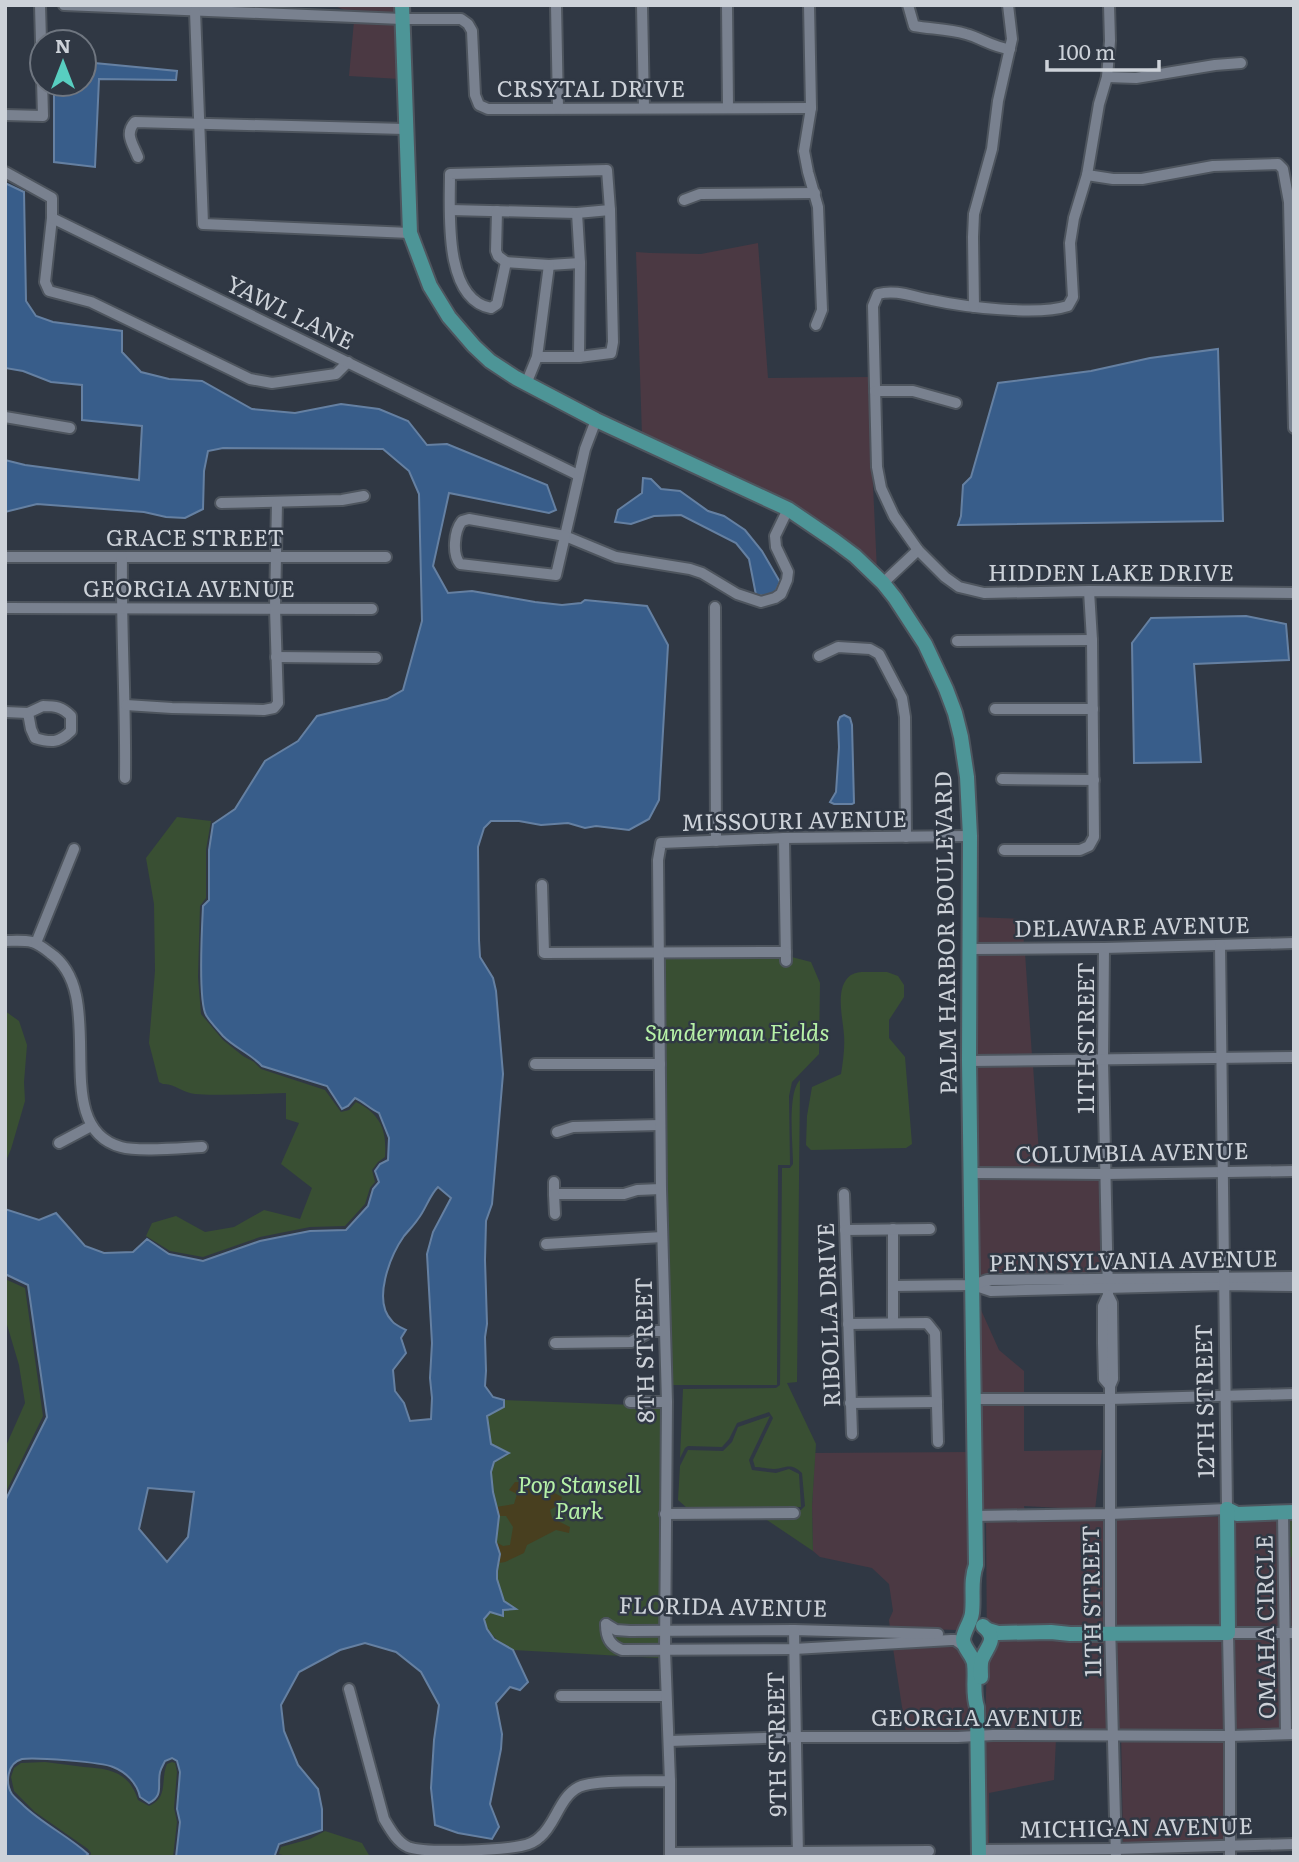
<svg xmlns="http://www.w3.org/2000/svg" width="1299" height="1862" viewBox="0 0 1299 1862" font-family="Literata,serif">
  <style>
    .commercial { fill: #4b3943 }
    .green { fill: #394f33 }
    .sand { fill: #483f1f }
    .water { fill: #385d8a; stroke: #6580a2; stroke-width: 2; fill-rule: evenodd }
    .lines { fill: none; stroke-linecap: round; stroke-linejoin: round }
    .minor-casing { stroke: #4e555e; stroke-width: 14 }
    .major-casing { stroke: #4e555e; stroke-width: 18 }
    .minor { stroke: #79818f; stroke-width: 10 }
    .major { stroke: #4d9597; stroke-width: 14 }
    .labels { text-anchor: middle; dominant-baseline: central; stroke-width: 5; stroke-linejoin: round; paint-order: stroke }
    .street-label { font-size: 23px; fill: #cdd2d9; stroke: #303844 }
    .park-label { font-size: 23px; font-style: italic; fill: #b6f1a7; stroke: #303844 }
  </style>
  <rect width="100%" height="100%" fill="#303844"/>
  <g class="commercial">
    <polygon points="333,5 398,5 398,14 351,13"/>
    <polygon points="354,21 399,23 400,79 349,76"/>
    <polygon points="758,243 768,378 868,377 877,571 803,510 642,436 636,252 650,253 701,254"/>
    <polygon points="974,917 1022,919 1024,944 974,944"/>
    <polygon points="974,953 1025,953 1032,1056 973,1057"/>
    <polygon points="973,1065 1033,1065 1040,1168 1102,1169 975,1169"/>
    <polygon points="975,1178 1103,1178 1103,1275 977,1279"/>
    <polygon points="977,1301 999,1350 1024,1371 1024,1395 978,1395"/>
    <polygon points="1024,1403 1024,1451 1102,1450 1095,1510 1024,1506 1025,1511 979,1511 978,1404"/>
    <polygon points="971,1452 969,1614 961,1629 958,1630 890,1628 889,1620 893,1611 889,1584 872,1568 820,1557 813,1551 812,1506 815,1453"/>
    <polygon points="1294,1516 1294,1728 1225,1729 1227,1842 1123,1843 1121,1730 985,1729 987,1656 986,1519"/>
    <polygon points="950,1644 958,1647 968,1658 974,1731 957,1733 906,1733 893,1648"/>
    <polygon points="982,1739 1056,1739 1054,1780 989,1793 989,1845 982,1845"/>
  </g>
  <g class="green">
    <path d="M177,817L211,821L206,850V898L200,906L198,977L201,1014L223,1040L243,1056L254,1062L261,1069L325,1090L341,1112L349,1110L356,1102C381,1114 387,1131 385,1157L378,1162L372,1170L375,1182L370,1188L365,1204L345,1226L310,1227L260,1237L203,1257L170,1251L146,1236L152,1223L176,1216L205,1232L234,1227L264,1210L300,1219L312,1188L281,1164L299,1123L286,1119V1093C255,1094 225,1096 195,1094C183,1093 174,1083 163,1084L159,1082L149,1043L155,971L154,904L146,858Z"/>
    <polygon points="784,955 811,962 820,983 819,1054 792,1082 789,1096 790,1165 778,1165 777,1385 668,1385 662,956"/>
    <path d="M873,972H887L898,976L904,985V997L889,1020V1038L905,1057L912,1144L906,1148L811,1150L806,1145L807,1116L812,1087L841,1074C843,1061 845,1048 844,1035C843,1018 834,987 851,975C857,971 866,972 873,972Z"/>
    <polygon points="5,1011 19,1021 27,1045 24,1082 25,1101 11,1149 5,1163"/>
    <path d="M800,1080L797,1382L787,1383L816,1444L812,1506L813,1551L764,1518H798V1510H801L805,1506L802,1473C790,1462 787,1468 774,1469C768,1469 761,1467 755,1467L753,1460L773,1418L769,1412L737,1423L729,1439L722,1447L688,1446L685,1448L680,1458L683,1389L776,1388L780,1385L782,1168H790L793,1164C793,1145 787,1093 800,1080Z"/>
    <polygon points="5,1279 25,1288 43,1416 5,1494 5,1448 25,1403 19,1365 5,1318"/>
    <path d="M504,1400L660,1406L663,1627L659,1658L513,1650C498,1641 489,1636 484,1619L489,1612L503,1615V1610L514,1609L504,1602L497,1579L499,1563L496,1542L499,1516L493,1492L491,1472L493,1463L487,1415L504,1407Z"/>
    <polygon points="770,1416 749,1460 752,1470 776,1473 789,1469 799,1474 801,1507 687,1508 678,1500 680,1466 688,1450 723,1451 732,1442 738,1427"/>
    <polygon points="1290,1520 1294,1520 1294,1557 1289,1557 1288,1526"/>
    <path d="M45,1762C58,1764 71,1765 84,1767C111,1769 129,1772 138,1800L149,1806C169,1797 160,1781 167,1764L172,1762L175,1763L177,1772L174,1808L177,1822L173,1857H90L91,1853L88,1849L35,1812L14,1791L11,1777L14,1768L21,1763Z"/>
    <polygon points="325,1831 362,1843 370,1857 290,1857 279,1854 281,1847 310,1839"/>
  </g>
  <polygon class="sand" points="515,1482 534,1482 562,1497 560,1504 550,1510 552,1518 570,1527 569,1533 556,1530 527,1545 524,1553 505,1562 499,1563 500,1554 496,1542 503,1546 510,1545 513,1527 506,1516 499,1516 496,1507 514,1504 517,1494 509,1490"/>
  <g class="water">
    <polygon points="84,62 177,71 176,80 99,79 95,167 54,162 54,84 84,84"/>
    <path d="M5,183L24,192L26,301L36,316L53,322L122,331V352L141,372L169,379L202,381L252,409L295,413L341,404L379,409L408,421L427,445L447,444L547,485L556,510L549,513L449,493L433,566L448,593L472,591L535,602L562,605L581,603L585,600L647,606L668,645L659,800L649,819L629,830L596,826L585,828L568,823L541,825L519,821H491L484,828L478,847L479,940L480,957L493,978L496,991L503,1074L492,1204L486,1221L485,1260L487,1324L485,1337L486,1371L485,1386L493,1397L504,1400V1407L487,1416L491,1444L509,1453L494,1462L491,1472L493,1492L499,1516L496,1542L500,1554L497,1571V1579L504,1601L516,1609L503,1610V1616L490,1612L484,1619L487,1629L494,1639L513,1650L528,1682L520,1690L510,1687L496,1703L502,1734L501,1749L490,1804L499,1827L492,1839L458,1833L435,1825L431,1788L434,1740L439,1705L421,1672L396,1652L365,1643L340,1650L299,1672L281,1705L284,1731L298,1765L318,1789L322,1809V1830L279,1844L275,1855L277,1857H176L180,1822L177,1809L180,1772L177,1761L172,1758L165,1761C163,1765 161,1768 160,1772C157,1785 164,1796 149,1803L140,1797C137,1783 126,1772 113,1767C102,1762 34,1757 22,1759C7,1763 5,1783 12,1794C15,1798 20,1802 24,1806C43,1824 68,1836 88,1854L85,1857H5V1501L47,1417L28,1285L5,1274V1209L39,1220L56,1213L85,1246L104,1253L133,1252L147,1239L169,1254L203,1261L260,1241L310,1231L346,1230L368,1206L373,1189L379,1182L375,1171L380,1164L388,1160L389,1138L379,1113C370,1109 364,1102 355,1098L348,1106L342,1109L327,1086L262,1066C251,1054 235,1048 223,1036C218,1030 210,1022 206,1015C198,1000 202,926 203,906L209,900V850L213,824L235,809L265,761L298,741L317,716L387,699L403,690L422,621L419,494L409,471L383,449L223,448L208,451L204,471L203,509L185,518L166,517L144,512L37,504L5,512V460L25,465L139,480L142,426L82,420V385L51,382L23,371L5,368ZM438,1187L451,1198L433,1232L427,1254L432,1343L430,1378L432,1398L431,1419L410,1421L404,1403L395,1391L393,1370L406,1353L401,1338L406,1330C402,1328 395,1325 392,1321C372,1301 390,1256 404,1236C409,1230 414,1225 418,1219C426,1209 429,1196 438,1187ZM148,1488L194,1492L188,1537L167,1562L139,1529Z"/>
    <polygon points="1218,349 1223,521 958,525 961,516 963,485 971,477 998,383 1091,371 1150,358"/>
    <polygon points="643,478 651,479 661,489 680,491 708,511 724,516 745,530 762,551 780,582 775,593 766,596 756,595 749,559 736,543 681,515 654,516 631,524 615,522 618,510 642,493"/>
    <polygon points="1246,616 1286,624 1289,660 1194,664 1201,762 1134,763 1132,643 1151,618"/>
    <polygon points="844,715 850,718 852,725 854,803 852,804 834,804 830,802 836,792 839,747 838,722 840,717"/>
  </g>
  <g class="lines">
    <g class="minor-casing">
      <g id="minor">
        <polyline points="64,5 402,19 461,19 468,24 472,31 475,95 479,105 488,109 811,108"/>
        <polyline points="556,5 558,108"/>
        <polyline points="642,5 644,108"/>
        <polyline points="727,5 728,108"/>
        <polyline points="809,5 811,108 804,151 808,172 818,207 822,310 816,325"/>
        <path d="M908,5L914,26C931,29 949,29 966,34C981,38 994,48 1010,49"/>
        <path d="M1109,5L1110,41L1107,77L1099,104L1087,175L1074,218L1070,243L1073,297L1068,306C1038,316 964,307 932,300C913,297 897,289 878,294L873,306L877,467L881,488L894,516L918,550L945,577L959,587L984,593L1089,591L1294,593"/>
        <polyline points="195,11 203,224 410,233"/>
        <polyline points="1107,77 1136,78 1215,65 1241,63"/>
        <polyline points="5,115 43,116 40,5"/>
        <path d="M138,157C133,144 124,134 135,122L405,129"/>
        <polyline points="5,172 52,198 52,218 45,282 49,291 91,302 250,379 272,383 336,374 348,362"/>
        <polyline points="1087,175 1113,179 1142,179 1213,166 1278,164 1283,169 1289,202 1294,428"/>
        <polyline points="684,200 700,194 815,193"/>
        <polyline points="450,210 577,213 610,210"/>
        <polyline points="497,211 496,251 498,256 506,262 549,265 580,263"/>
        <polyline points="577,213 580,263 579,357"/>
        <polyline points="52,218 578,475"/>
        <path d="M506,262L497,304L491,308C443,299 450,211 450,174L607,170L610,210L613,342L611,353L579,357H537"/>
        <polyline points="974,307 973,237 974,214 992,149 998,101 1012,39 1008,5"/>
        <polyline points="526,384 537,357 549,265"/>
        <polyline points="875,391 913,391 956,403"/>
        <polyline points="5,417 70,428"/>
        <polyline points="596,420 585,449 565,536 616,557 690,569 702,573 737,594 761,602 775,598 781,594 787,580 788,572 776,547 775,536 788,509"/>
        <polyline points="221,503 342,500 364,496"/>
        <path d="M469,519L565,536L556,575L460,564C452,554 454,531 462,521Z"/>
        <polyline points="5,557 386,557"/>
        <path d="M122,557C121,631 126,704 125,778"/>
        <polyline points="883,583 918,550"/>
        <polyline points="715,607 716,841"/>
        <polyline points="5,608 372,609"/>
        <polyline points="957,641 1092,640"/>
        <polyline points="819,656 838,647 870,649 879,654 902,698 905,717 906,837"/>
        <polyline points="276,657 376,658"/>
        <polyline points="126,705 172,708 264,710 274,708 278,703 275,608 277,502"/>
        <path d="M43,706C56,706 62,707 71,716V731C59,743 51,743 35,738L31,729L28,713Z"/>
        <polyline points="995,709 1093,709"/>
        <polyline points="5,712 28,713"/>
        <polyline points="1002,779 1094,780"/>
        <polyline points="784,838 786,961"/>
        <polyline points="1004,850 1080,850 1089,846 1094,837 1092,640 1089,591"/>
        <polyline points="542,885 544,953 786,952"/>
        <path d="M5,941C14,941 23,940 32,942C39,944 45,949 50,953C112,995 45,1126 121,1147C139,1152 181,1148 202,1147"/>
        <polyline points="36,943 74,849"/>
        <polyline points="1104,948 1103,1060 1108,1295 1103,1306 1103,1343 1104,1379 1110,1386"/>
        <polyline points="970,949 1104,948 1294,943"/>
        <polyline points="969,1061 1294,1057"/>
        <polyline points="535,1064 660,1064"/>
        <polyline points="557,1132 573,1127 660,1125"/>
        <polyline points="59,1143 91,1126"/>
        <polyline points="972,1173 1106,1174 1294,1171"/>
        <polyline points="554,1182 554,1194 624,1194 637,1190 661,1189"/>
        <polyline points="554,1194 555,1214"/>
        <polyline points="844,1194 852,1434"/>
        <polyline points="893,1229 893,1322"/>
        <polyline points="845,1230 930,1229"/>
        <polyline points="546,1244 662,1237"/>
        <polyline points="973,1285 991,1291 1224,1285 1294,1286"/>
        <polyline points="893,1286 973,1285 987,1280 1294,1277"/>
        <polyline points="1108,1295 1112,1303 1113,1379 1110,1386 1110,1623 1116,1857"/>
        <polyline points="848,1324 927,1323 935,1333 938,1442"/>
        <polyline points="555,1343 631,1342 652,1331 664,1331"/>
        <polyline points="974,1399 1110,1399 1294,1394"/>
        <polyline points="630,1402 667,1402"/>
        <polyline points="850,1403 937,1402"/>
        <polyline points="1283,1512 1286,1734"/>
        <polyline points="665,1514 794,1513"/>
        <polyline points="975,1516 1110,1514 1227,1509 1220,945"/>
        <path d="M606,1624C606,1638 610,1645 622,1650L794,1649L951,1640H955L965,1647"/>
        <polyline points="606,1624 616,1630 630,1631 794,1630 938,1634"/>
        <polyline points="794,1630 798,1857"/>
        <path d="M349,1689L384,1819C390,1829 397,1842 408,1847C425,1854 501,1850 521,1846C527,1845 535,1842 540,1837C556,1824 559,1797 579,1787C596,1779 649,1782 670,1781"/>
        <polyline points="561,1696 666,1696"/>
        <polyline points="669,1741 797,1737 958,1737 993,1735 1230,1736 1294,1734"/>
        <polyline points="978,1850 1116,1849 1294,1844"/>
        <polyline points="670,1853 929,1851"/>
        <polyline points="670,1857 670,1781 665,1651 667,1402 661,1189 658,860 661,843 784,838 970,836"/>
        <polyline points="1230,1857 1230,1736 1228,1633 1294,1633"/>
      </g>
    </g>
    <g class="major-casing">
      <g id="major">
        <path d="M402,5L410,233L430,286L449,317L474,346L490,361L516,378L596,420L788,509L835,541L855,556L883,583L895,598L925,644L946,689L955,713L961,737L967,777L970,836L969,1061L976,1565C970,1581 974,1596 972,1613C971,1622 964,1630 963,1639C963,1648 972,1654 974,1663C976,1678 972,1692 977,1707L979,1857"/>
        <polyline points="1227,1509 1237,1514 1294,1512"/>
        <polyline points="988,1630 998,1633 1051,1632 1070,1634 1228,1633 1227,1509"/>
        <path d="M981,1677C981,1671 980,1664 982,1659C987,1646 999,1639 983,1626"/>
      </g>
    </g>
    <use href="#minor" class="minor"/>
    <use href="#major" class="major"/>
  </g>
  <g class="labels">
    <g class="street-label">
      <text x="591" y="87">CRSYTAL DRIVE</text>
      <text transform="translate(291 311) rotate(26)">YAWL LANE</text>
      <text x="195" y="536">GRACE STREET</text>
      <text x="1111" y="571">HIDDEN LAKE DRIVE</text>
      <text x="189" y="587">GEORGIA AVENUE</text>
      <text transform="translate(794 819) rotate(-1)">MISSOURI AVENUE</text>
      <text transform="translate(1132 925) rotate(-1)">DELAWARE AVENUE</text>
      <text transform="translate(944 933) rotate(-91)">PALM HARBOR BOULEVARD</text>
      <text transform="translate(1084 1038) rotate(-90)">11TH STREET</text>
      <text transform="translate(1132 1151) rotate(-1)">COLUMBIA AVENUE</text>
      <text transform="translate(1133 1259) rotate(-1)">PENNSYLVANIA AVENUE</text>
      <text transform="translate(827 1315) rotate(-92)">RIBOLLA DRIVE</text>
      <text transform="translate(643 1350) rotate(-91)">8TH STREET</text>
      <text transform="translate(1203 1401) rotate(-91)">12TH STREET</text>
      <text transform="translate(1090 1601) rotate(-91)">11TH STREET</text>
      <text transform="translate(723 1605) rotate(1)">FLORIDA AVENUE</text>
      <text transform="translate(1264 1627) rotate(-91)">OMAHA CIRCLE</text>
      <text x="977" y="1716">GEORGIA AVENUE</text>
      <text transform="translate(775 1744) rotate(-91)">9TH STREET</text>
      <text transform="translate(1136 1826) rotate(-1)">MICHIGAN AVENUE</text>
    </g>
    <g class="park-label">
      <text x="737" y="1031">Sunderman Fields</text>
      <text x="579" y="1483">Pop Stansell<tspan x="579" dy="26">Park</tspan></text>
    </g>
  </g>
  <rect width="1299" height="1862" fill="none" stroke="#cdd2d9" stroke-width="14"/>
  <g transform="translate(63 63)"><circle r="33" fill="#303844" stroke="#6f7680" stroke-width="2"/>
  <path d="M0-5L12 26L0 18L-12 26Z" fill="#58cec0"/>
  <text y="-10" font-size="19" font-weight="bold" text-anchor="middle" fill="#cdd2d9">N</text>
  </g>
  <path d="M1047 60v10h112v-10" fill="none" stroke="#cdd2d9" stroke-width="3.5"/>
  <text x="1058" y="60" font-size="21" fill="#cdd2d9" stroke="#303844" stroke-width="5" paint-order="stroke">100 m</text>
</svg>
